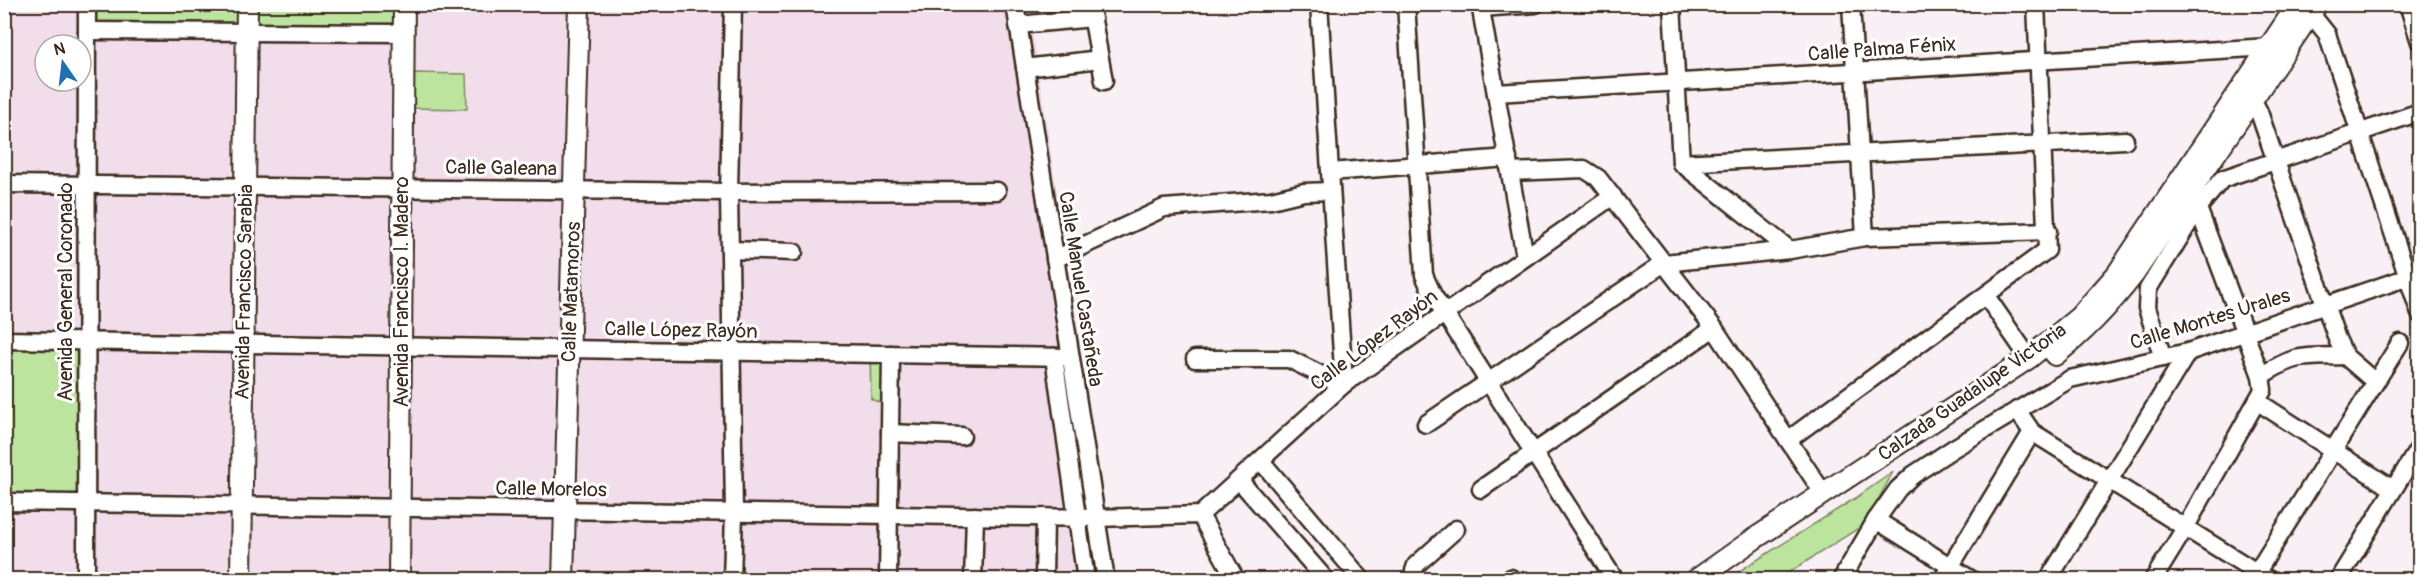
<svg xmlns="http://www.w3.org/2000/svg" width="2424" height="584" viewBox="0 0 2424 584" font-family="Pangolin,sans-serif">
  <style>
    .built { fill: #f2ddeb; fill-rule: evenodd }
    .green { fill: #bde49f; stroke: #7c875e; stroke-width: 1.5 }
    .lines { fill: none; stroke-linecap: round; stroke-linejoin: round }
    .minor-casing { stroke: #3b2a1e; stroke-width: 21 }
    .major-casing { stroke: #3b2a1e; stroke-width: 24 }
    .minor { stroke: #fff; stroke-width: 16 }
    .major { stroke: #fff; stroke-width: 20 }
    .labels { text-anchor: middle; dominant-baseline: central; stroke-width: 6; stroke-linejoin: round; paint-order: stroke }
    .street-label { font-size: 20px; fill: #3b2a1e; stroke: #fff }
  </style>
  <rect width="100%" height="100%" fill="#f9f0f6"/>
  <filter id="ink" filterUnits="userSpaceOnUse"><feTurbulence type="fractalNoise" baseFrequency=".0167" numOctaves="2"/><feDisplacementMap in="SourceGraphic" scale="12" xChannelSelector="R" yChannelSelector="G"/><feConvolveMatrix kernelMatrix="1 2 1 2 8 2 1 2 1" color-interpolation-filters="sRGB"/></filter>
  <g filter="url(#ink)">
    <path class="built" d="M4,5H1029L1115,579H5ZM45,45H81V81H45Z"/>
    <g class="green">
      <polygon points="90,5 407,5 408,32 91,30"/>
      <polygon points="412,73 466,74 467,109 411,108"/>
      <polygon points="5,340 89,342 89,502 5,501"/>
      <polygon points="870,354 891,354 890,407 871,399"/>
      <polygon points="1893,472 1865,524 1779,579 1725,580 1854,499"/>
    </g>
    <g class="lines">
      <g class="minor-casing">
        <g id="minor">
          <polyline points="1015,4 1106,580"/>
          <polyline points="1090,4 1104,81"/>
          <polyline points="1319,4 1344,384"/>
          <polyline points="1406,4 1424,275 1433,295 1615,580"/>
          <polyline points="1480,4 1525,257"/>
          <polyline points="1672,4 1681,163 1790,250"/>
          <polyline points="1851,4 1865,237"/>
          <polyline points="2408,4 2420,42"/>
          <polyline points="1481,8 1536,4"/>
          <polyline points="2311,14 2327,34 2420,314"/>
          <polyline points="1018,25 1093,18"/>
          <polyline points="87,31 403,33"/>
          <polyline points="1025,68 1100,59"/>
          <polyline points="1496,93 2270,47"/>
          <polyline points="2253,100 2259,112 2337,339 2345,356 2375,382"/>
          <polyline points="1681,163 2125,140"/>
          <polyline points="1330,172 1508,158"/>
          <polyline points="1510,172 1584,169 1598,178 1714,328 1823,493"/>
          <polyline points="4,184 729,192 997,191"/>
          <polyline points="730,250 794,252"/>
          <polyline points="1055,259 1164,208 1271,200 1304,192 1331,191"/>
          <polyline points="1986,296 2029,358"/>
          <polyline points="4,340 1070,357"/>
          <polyline points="1054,357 1086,580"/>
          <polyline points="2163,358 2147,308 2148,289 2198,208 2222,179 2420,112"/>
          <polyline points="1195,359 1289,359 1342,385"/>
          <path d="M2261,376C2297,353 2304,357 2345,356"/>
          <polyline points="2258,402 2393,489"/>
          <polyline points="2017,410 2032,432 2269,580"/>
          <polyline points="1426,424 1664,263 1790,250 1865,237 2048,231"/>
          <polyline points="890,433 962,436"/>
          <polyline points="1788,440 2047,250 2036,4"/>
          <polyline points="1261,461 1362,580"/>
          <polyline points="1239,480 1326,580"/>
          <polyline points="1481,489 1714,328"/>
          <polyline points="4,502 1096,518 1200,515 1344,384 1613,196"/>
          <polyline points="1200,515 1236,580"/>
          <polyline points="1876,520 1972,580"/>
          <polyline points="1511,578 1512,580"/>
          <polyline points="86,580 87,4"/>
          <polyline points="732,580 734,513 729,192 733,4"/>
          <polyline points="888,580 891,354"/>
          <polyline points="973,580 975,516"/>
          <polyline points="1044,580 1045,517"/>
          <polyline points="1416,580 1414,571 1416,565 1456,529"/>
          <polyline points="1841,580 1876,520 1898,489 1913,475 1954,448 2070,379 2188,352 2420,273"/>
          <polyline points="1942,580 2032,432"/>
          <polyline points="2048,580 2188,352"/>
          <polyline points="2153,580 2185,528 2263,390 2261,376 2198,208"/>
          <polyline points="2252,580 2400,343"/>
          <polyline points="2338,580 2420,446"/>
        </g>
      </g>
      <g class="major-casing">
        <g id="major">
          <path d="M2055,355C2086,331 2110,305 2134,274L2317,4"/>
          <polyline points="241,580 247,4"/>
          <polyline points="399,580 404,4"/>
          <polyline points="563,580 579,4"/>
          <polyline points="1696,580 1754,539 2029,358 2079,317 2117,274 2298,4"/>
        </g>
      </g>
      <use href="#minor" class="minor"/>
      <use href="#major" class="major"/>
    </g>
  </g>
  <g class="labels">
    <g class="street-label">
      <text transform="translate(1882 49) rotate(-4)">Calle Palma Fénix</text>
      <text transform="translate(501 168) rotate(1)">Calle Galeana</text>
      <text transform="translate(1081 289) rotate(81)">Calle Manuel Castañeda</text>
      <text transform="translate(65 292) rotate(-90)">Avenida General Coronado</text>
      <text transform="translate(244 292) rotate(-89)">Avenida Francisco Sarabia</text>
      <text transform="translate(401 292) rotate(-90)">Avenida Francisco I. Madero</text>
      <text transform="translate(571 292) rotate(-88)">Calle Matamoros</text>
      <text transform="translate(2210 319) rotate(-17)">Calle Montes Urales</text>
      <text transform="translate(681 330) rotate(1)">Calle López Rayón</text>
      <text transform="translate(1374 340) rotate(-37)">Calle López Rayón</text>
      <text transform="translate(1972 392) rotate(-35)">Calzada Guadalupe Victoria</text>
      <text transform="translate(551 489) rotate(1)">Calle Morelos</text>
    </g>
  </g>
  <rect width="2424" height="584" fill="none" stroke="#fff" stroke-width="24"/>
  <rect x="12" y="12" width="2400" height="560" fill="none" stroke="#3b2a1e" stroke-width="2" filter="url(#ink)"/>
  <g transform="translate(63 63) rotate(346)"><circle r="28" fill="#ffffff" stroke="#b1aaa5" stroke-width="1.5"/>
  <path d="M0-4.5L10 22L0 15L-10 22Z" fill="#1f6fb2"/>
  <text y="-9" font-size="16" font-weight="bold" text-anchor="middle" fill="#3b2a1e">N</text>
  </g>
</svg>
